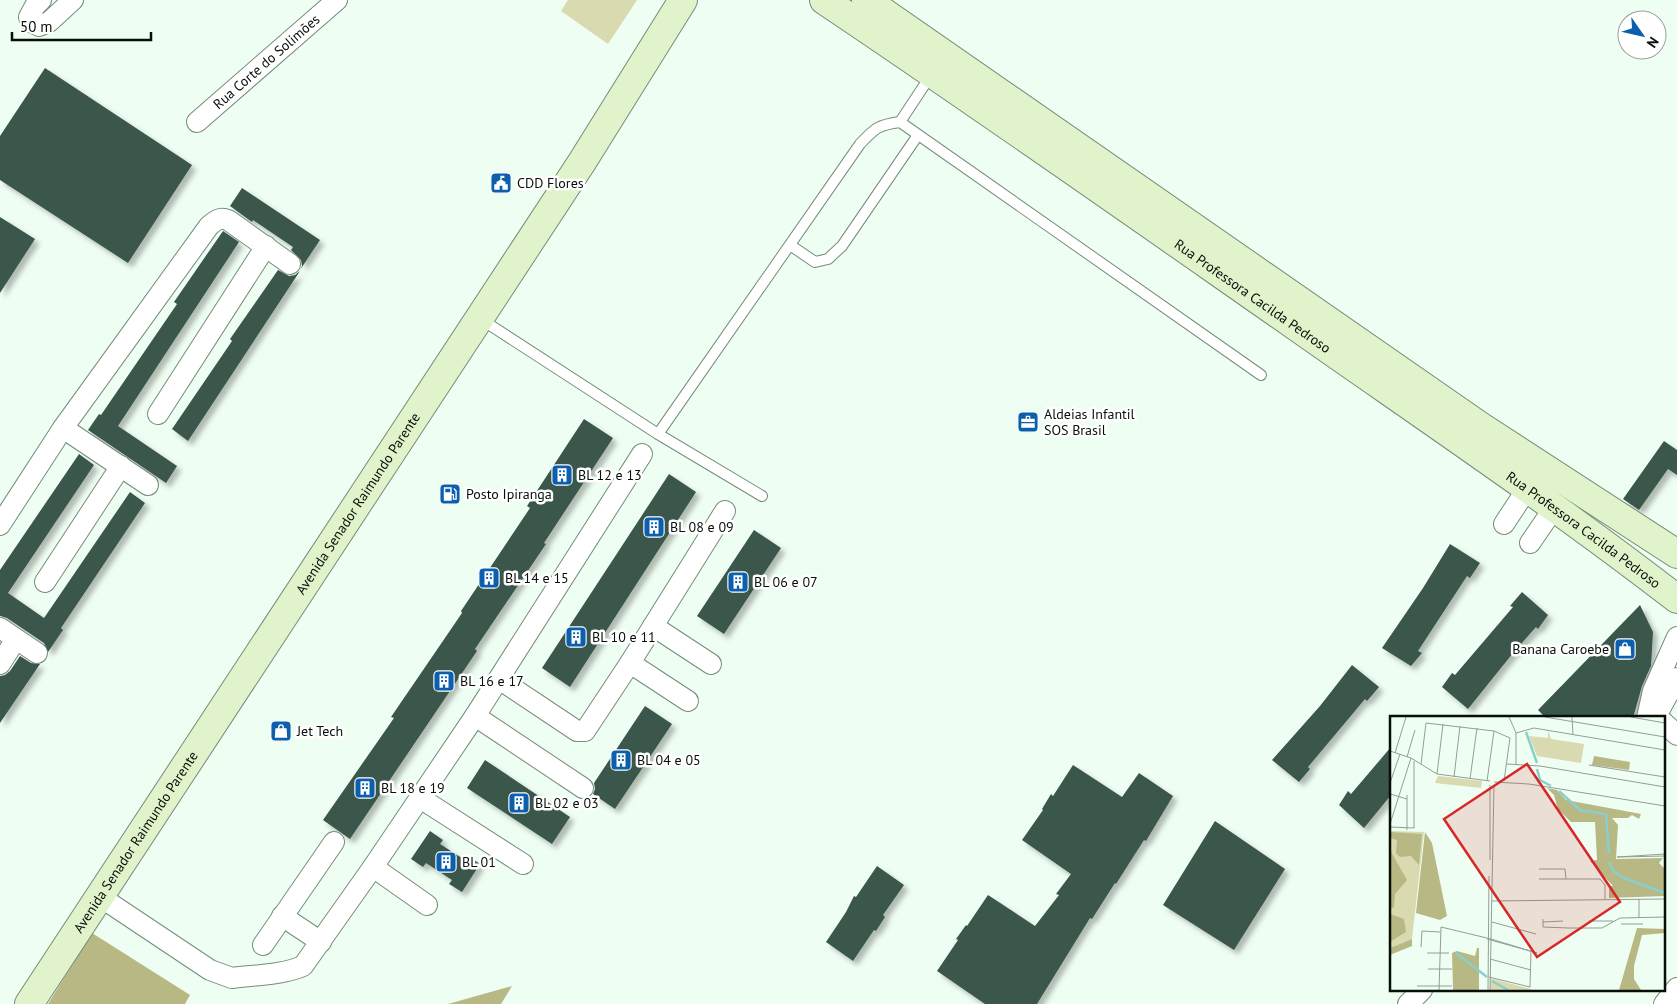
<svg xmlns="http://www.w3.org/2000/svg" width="1677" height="1004" viewBox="0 0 1677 1004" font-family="'PT Sans',sans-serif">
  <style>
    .green { fill: #d9dab0 }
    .forest { fill: #b7b883 }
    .building { fill: #3a564c; filter: url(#shadow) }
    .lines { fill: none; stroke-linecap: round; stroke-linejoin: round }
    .lane-casing { stroke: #768c7a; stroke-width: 12 }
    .street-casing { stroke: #768c7a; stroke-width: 22 }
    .secondary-casing { stroke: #768c7a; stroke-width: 30 }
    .lane { stroke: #fff; stroke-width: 10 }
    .street { stroke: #fff; stroke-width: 20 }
    .secondary { stroke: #e1f3ca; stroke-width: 28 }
    .labels { text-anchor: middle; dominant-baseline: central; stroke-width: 5; stroke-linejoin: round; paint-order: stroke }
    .street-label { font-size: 14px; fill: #070f09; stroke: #fff }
    .poi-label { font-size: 14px; fill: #070f09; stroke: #fff; text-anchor: start }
    .inset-river { fill: none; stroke: #89d0cc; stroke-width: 2.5 }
    .inset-road { fill: none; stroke: #929e95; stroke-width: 1 }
    .view { fill: #d62828; fill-opacity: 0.15; stroke: #d62828; stroke-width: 2.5 }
    .inset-edge { fill: none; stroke: #070f09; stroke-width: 2.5 }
  </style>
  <defs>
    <filter id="shadow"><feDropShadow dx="4.5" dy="4.5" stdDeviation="2.5" flood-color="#0004"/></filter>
  </defs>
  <rect width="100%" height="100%" fill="#effef2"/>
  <polygon class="green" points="568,0 637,0 608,44 561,11"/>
  <g class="forest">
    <polygon points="92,933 190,995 185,1004 48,1004"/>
    <polygon points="512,986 501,1004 448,1004"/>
  </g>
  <g class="building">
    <polygon points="45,68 192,165 128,263 0,180 0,136"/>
    <polygon points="242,188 320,240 300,270 302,266 301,260 291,250 293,247 253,220 252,222 230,206"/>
    <polygon points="0,217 35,239 0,293"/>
    <polygon points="223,231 239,242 118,426 177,466 166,483 88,430 99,414 101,415 177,304 174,302"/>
    <polygon points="278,270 289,276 295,275 300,271 188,441 172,429 232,341 230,339"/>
    <polygon points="584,419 613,438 544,543 546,544 475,649 477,651 350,839 323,820 394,718 391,717 462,613 461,611 530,508 527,506"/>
    <polygon points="1664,441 1677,450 1677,475 1668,469 1639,510 1623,499"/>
    <polygon points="79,454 94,465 8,593 44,618 130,492 145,503 61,628 63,630 48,652 44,643 7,618 0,616 0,570"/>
    <polygon points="669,474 696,492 570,687 542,668"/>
    <polygon points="754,530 781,548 724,634 697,616"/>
    <polygon points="1450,544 1480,563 1470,578 1467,576 1418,651 1422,653 1411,666 1382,648 1423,588"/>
    <polygon points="1522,592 1548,615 1538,629 1536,627 1513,653 1468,709 1442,687 1452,673 1455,675 1513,607 1510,606"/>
    <polygon points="1640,605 1653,632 1651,666 1642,686 1633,718 1546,718 1538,710"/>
    <polygon points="20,656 31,663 40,664 0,723 0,676 5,675 10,671"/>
    <polygon points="1352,665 1379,687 1367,701 1365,699 1308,767 1310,769 1299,782 1272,760 1320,706"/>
    <polygon points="645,706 672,724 615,809 593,794 595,789 594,783"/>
    <polygon points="1391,747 1391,795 1364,828 1339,805 1348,791 1351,794"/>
    <polygon points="485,760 570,817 552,844 467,788"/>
    <polygon points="1073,765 1122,797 1139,773 1173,796 1146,841 1144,840 1116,884 1115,883 1092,919 1090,918 1037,1004 985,1004 937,971 958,940 956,939 966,925 967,926 988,895 1035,926 1059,895 1056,894 1071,874 1022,840 1043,810 1042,809 1051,794 1053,796"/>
    <polygon points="1215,821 1285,869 1234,950 1163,905"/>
    <polygon points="430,831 443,840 440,844 465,860 468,856 480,864 462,892 449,884 452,880 426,863 423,867 411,859"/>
    <polygon points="877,866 904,885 883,915 885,917 876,931 874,930 853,961 826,942 846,912 854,896 856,897"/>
  </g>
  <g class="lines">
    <g class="lane-casing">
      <g id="lane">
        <polyline points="900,122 931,75"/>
        <polyline points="790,245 815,262 828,259 842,246 918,135"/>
        <polyline points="479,320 490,325 658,434 762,496"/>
        <path d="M658,434L860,144C875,128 878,125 900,122L1261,375"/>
      </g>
    </g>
    <g class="street-casing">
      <g id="street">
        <polyline points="41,0 35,6 29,17 31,22 39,26 49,22 73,0"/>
        <path id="s1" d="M197,122L337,0"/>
        <polyline points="158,414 266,246"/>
        <polyline points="63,428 148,485"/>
        <polyline points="1504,524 1527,489"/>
        <path d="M0,525L63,428L209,226C216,220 220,217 228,220L290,264"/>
        <polyline points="1530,543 1554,508"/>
        <polyline points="45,582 121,466"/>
        <polyline points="653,626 711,664"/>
        <polyline points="0,628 37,653"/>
        <polyline points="630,663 688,701"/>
        <polyline points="0,664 16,639"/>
        <polyline points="499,679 577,731 585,731 630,663 725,511"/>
        <polyline points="475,716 583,788"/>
        <polyline points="1647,718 1653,691 1677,637"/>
        <polyline points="1655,718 1677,678"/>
        <polyline points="1663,722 1677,735"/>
        <polyline points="420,798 523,864"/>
        <polyline points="373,867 427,905"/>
        <path d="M99,896L210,970L232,978C255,975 282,975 303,966L373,867L475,716L642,454"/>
        <polyline points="282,916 321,942"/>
        <polyline points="263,945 334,842"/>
        <polyline points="1408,1004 1422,990"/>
        <polyline points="1664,1004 1677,988"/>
      </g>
    </g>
    <g class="secondary-casing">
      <g id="secondary">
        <path id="s2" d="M824,0C982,106 1138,216 1294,325C1422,415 1553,503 1677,599"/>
        <polyline points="866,0 1480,426 1677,554"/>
        <path id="s3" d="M29,1004L582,162L683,0"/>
      </g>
    </g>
    <use href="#lane" class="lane"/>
    <use href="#street" class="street"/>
    <use href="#secondary" class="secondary"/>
  </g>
  <defs>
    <g id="civic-square" transform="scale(1.125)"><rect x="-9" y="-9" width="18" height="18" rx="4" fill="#0b5fad" stroke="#fff"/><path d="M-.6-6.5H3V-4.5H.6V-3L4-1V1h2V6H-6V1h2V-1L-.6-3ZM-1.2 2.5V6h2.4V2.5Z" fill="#fff"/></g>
    <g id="office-square" transform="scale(1.125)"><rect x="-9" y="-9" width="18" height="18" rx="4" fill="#0b5fad" stroke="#fff"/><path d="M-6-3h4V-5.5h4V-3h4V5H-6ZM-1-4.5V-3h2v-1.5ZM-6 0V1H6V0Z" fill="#fff"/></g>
    <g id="building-square" transform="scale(1.125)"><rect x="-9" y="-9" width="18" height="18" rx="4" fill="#0b5fad" stroke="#fff"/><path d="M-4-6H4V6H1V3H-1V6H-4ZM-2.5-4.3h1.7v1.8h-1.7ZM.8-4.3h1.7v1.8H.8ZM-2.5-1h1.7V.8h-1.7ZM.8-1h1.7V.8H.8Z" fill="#fff"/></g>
    <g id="fuel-square" transform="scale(1.125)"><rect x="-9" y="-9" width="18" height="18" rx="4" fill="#0b5fad" stroke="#fff"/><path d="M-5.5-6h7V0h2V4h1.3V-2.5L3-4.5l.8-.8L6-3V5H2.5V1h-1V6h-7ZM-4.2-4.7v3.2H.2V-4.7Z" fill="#fff"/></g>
    <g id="shop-square" transform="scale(1.125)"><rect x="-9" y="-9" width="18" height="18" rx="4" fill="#0b5fad" stroke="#fff"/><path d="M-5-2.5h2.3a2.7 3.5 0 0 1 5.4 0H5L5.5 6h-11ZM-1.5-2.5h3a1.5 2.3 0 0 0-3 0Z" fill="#fff"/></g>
  </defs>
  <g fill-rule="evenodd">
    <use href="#civic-square" x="501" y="183"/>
    <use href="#office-square" x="1028" y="422"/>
    <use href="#building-square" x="562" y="475"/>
    <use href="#fuel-square" x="450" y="494"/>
    <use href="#building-square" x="654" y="527"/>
    <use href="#building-square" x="489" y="578"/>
    <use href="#building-square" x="738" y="582"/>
    <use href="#building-square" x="576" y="637"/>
    <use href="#shop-square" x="1625" y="649"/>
    <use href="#building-square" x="444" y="681"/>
    <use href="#shop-square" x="281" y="731"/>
    <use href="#building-square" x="621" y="760"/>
    <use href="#building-square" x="365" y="788"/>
    <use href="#building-square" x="519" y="803"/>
    <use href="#building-square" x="446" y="862"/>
  </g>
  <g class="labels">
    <g class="street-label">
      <text stroke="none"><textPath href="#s1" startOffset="92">Rua Corte do Solimões</textPath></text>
      <text stroke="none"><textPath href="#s2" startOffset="521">Rua Professora Cacilda Pedroso</textPath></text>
      <text stroke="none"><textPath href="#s3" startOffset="599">Avenida Senador Raimundo Parente</textPath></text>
      <text stroke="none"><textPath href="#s2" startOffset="926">Rua Professora Cacilda Pedroso</textPath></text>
      <text stroke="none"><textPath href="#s3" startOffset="194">Avenida Senador Raimundo Parente</textPath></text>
    </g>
    <g class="poi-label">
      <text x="517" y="183">CDD Flores</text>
      <text x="1044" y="414">Aldeias Infantil<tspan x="1044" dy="16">SOS Brasil</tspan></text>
      <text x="578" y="475">BL 12 e 13</text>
      <text x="466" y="494">Posto Ipiranga</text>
      <text x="670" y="527">BL 08 e 09</text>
      <text x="505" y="578">BL 14 e 15</text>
      <text x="754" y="582">BL 06 e 07</text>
      <text x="592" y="637">BL 10 e 11</text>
      <text x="1609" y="649" text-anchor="end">Banana Caroebe</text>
      <text x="460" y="681">BL 16 e 17</text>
      <text x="297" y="731">Jet Tech</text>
      <text x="637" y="760">BL 04 e 05</text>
      <text x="381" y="788">BL 18 e 19</text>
      <text x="535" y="803">BL 02 e 03</text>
      <text x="462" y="862">BL 01</text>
    </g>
  </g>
  <g transform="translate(1390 716)">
    <rect width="275" height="275" fill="#effef2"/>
    <path d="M158,14L161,23L194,28L191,47L147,40L139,20L158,22ZM48,60L92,65L91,72L45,67ZM0,115L34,116L22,223L0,232ZM100,262L141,273V274H100Z" fill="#d9dab0"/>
    <path d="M204,40L240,46L239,54L202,49ZM157,72L167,74L176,84L251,98L249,103L242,99L238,102H222L228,109L226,143L273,142L269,147L275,153V180L219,182V170H223L200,145L207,144L205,106H181L168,93L164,79ZM0,116L32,118L29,149L21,140L10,141L6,137L7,124L0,122ZM35,116L42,127L57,200L50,204L26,197ZM0,134L17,164L5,178L4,192L0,191ZM0,198L14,203L16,216L0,226ZM247,212L275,213V217L252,219L244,250V263L251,274H229ZM22,223V230L0,239V232ZM87,232H89V274H63L62,237L67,235L85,240Z" fill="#b7b883"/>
    <path class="inset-river" d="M136,16L147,47M147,53L150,64L161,70M169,75L190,94L216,98L219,138M219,146L223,155L234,162L275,177M66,237L97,261M102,265L118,274"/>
    <path class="inset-road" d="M119,1L126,17V48M155,1L275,21M182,1L183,19M241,1L275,7M126,17L144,12L275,34M0,35L21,42L47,58L100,65M5,37L16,1M17,41L25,14M31,48L36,7L104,15L120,22L114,65M117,48L150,50L275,71M199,49L275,61M47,58L53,8M64,61L70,10M80,63L87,12M97,65L104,15M104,66L139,68L275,90M0,67L10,38M100,69V144M0,78L17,83M0,108L21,42M0,111L24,112V45M17,114V79M227,141L275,138M227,141L275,140M149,153H175L176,163M149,163H210L215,169V183M249,183V201M101,185L275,183M153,203V211L179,212H212L230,202L275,201M199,205H223M102,206L146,218M153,206L173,205M231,208H253M31,231L32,215L50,216M37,237H59M100,243L141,254M38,253H62M99,261L140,271L141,235M27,270H62M49,274L51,211L101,223L147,237L97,223M98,274L99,160M100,274L104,69"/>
    <path class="view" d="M137,48L230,186L147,241L54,103Z"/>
    <rect width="275" height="275" class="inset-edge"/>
  </g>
  <g transform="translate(1642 35) rotate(124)"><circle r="24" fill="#ffffff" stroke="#9c9f9d"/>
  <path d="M0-4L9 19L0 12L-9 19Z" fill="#0b5fad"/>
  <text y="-8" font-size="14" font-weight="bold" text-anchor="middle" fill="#070f09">N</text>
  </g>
  <path d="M12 32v8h139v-8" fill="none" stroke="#070f09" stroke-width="2.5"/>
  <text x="20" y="32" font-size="15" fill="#070f09" stroke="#ffffff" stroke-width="4" paint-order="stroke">50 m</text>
</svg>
